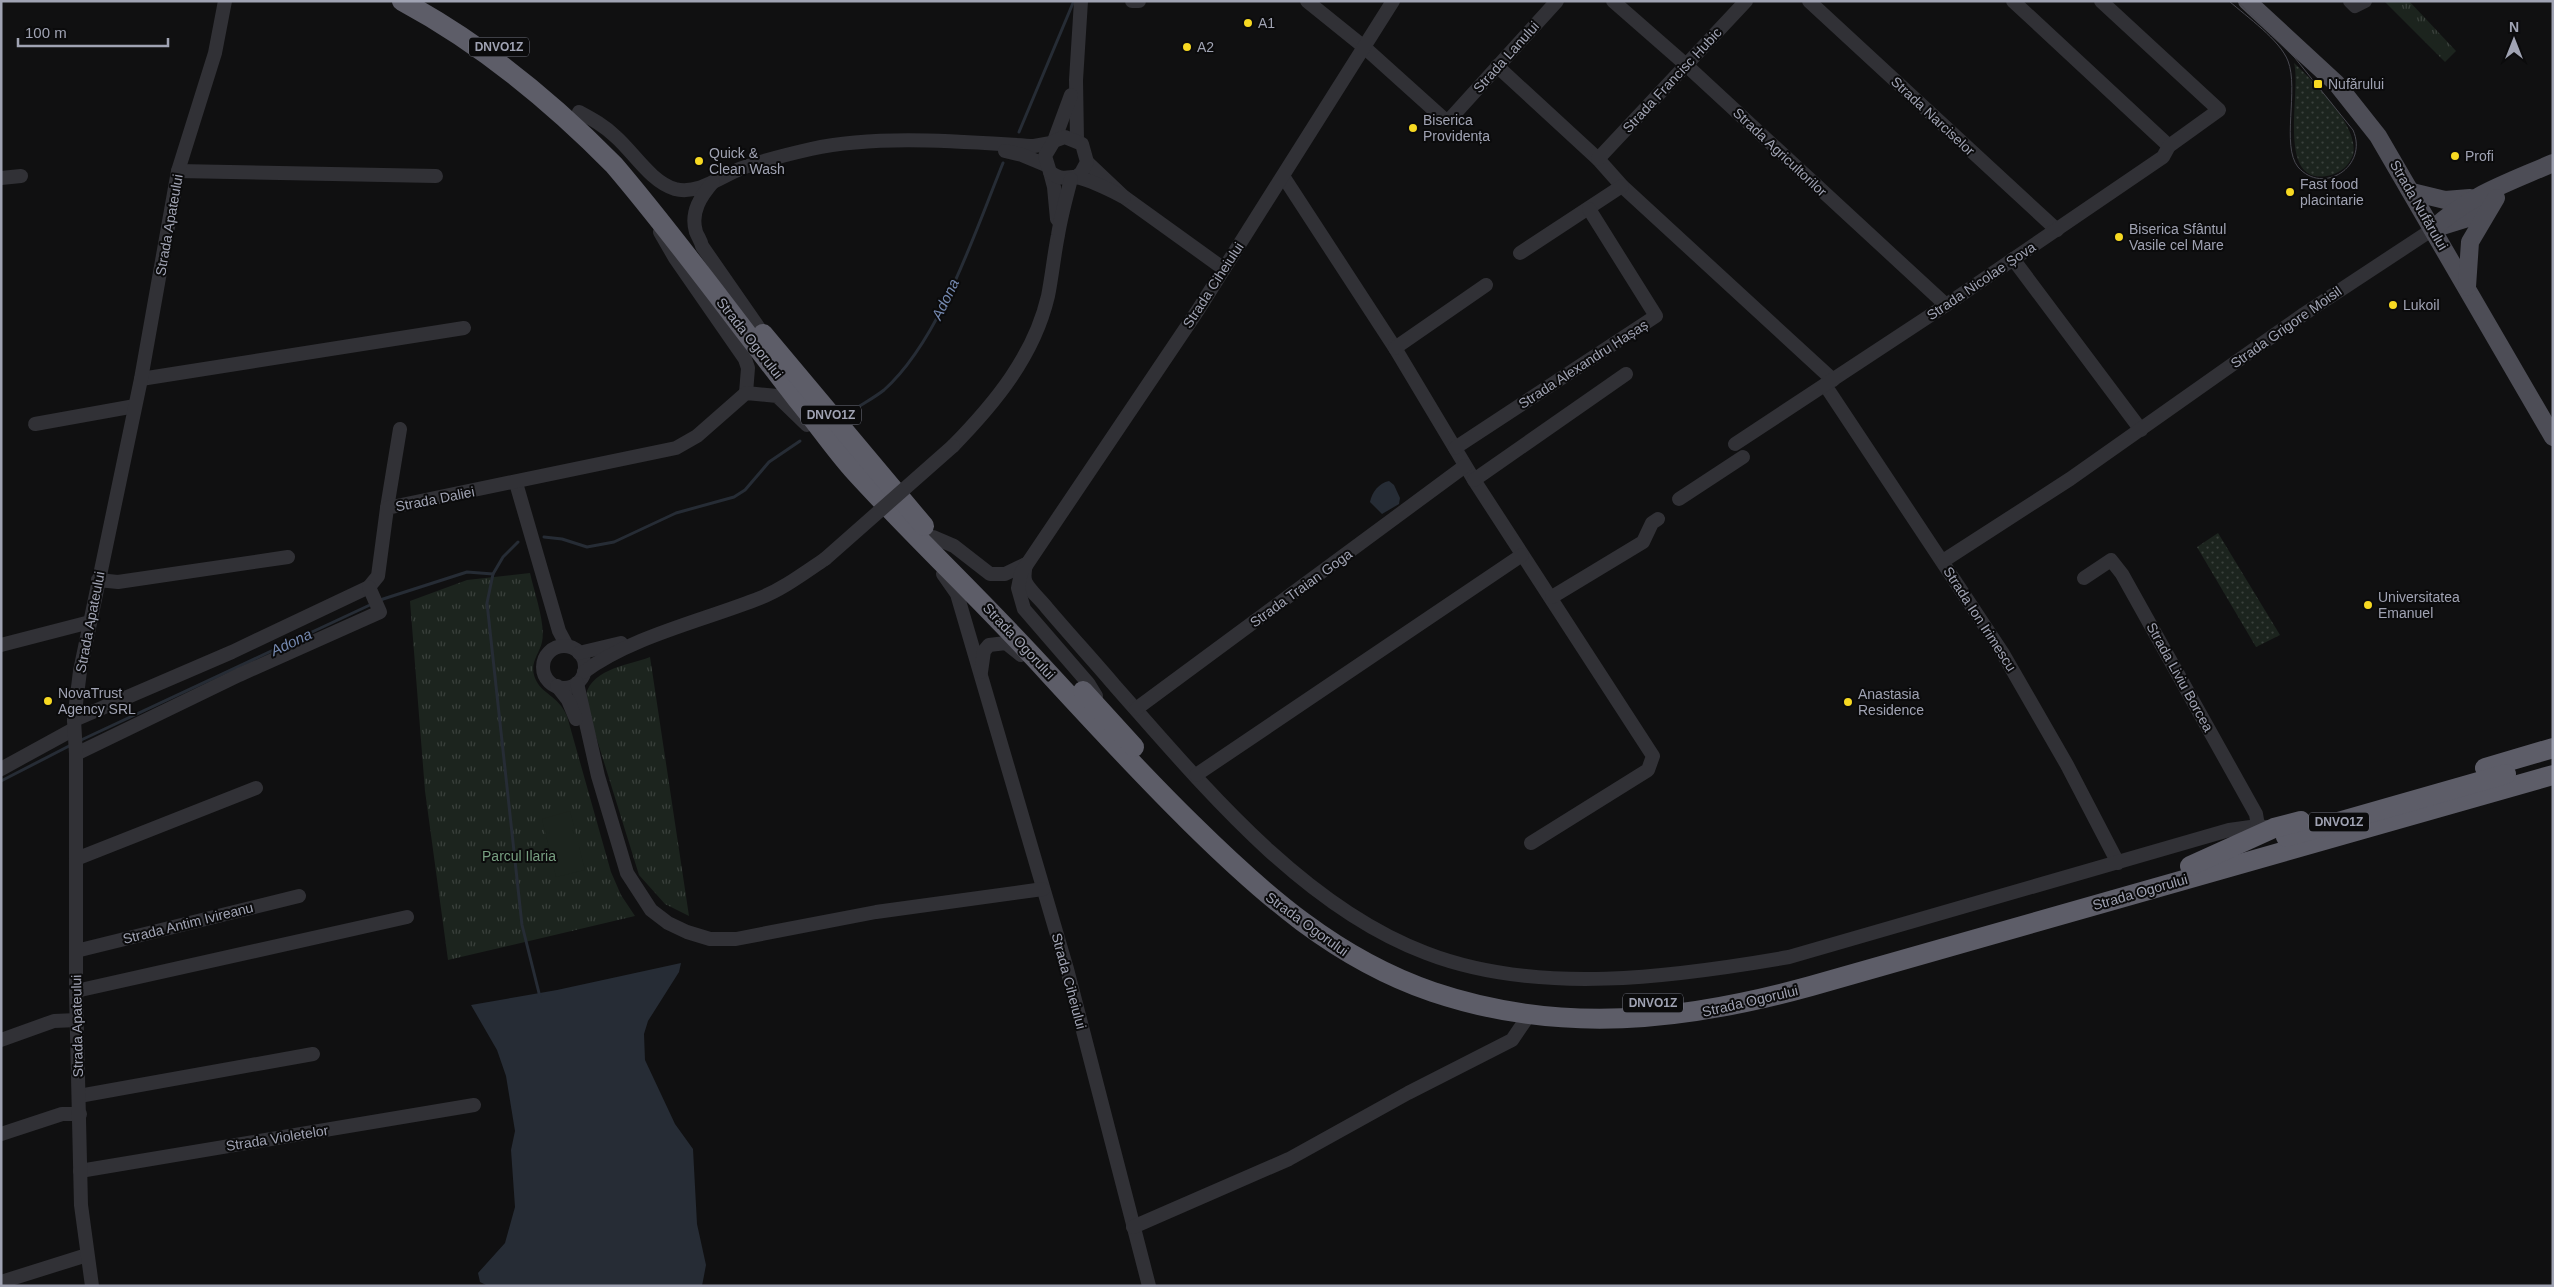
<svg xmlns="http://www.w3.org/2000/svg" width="2554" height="1287" viewBox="0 0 2554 1287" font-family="Arial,sans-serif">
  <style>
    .grass { fill: url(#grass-dots) }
    .park { fill: url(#park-tufts) }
    .garden { fill: #1c241e }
    .water { fill: #262c35 }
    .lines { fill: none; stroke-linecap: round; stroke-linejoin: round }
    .stream { stroke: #262c35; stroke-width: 3 }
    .minor { stroke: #313136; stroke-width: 14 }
    .major { stroke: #4d4d56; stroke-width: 18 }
    .highway { stroke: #5d5d68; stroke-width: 20 }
    .tram { stroke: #484850; stroke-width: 1 }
    .minor-bridge { stroke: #313136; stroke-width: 14 }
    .poi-dot { fill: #f7d922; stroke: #0b0b0c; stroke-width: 2 }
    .labels { text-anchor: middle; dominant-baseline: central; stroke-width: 4; stroke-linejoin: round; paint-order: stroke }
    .shield { fill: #0b0b0c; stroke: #737581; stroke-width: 1 }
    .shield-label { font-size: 12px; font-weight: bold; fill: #a0a3b3 }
    .poi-label { font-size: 14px; fill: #a0a3b3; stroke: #0b0b0c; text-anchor: start }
    .street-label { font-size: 14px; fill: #a0a3b3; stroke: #0b0b0c }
    .park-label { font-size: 14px; fill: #779f81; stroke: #0b0b0c }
    .water-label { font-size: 15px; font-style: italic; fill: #7589b0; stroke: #0b0b0c }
  </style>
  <defs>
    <pattern id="grass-dots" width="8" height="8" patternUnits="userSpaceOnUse" patternTransform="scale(1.25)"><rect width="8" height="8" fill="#1c241e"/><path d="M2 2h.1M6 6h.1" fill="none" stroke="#3a413c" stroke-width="1.8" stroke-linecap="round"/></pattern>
    <pattern id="park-tufts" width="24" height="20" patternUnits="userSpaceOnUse" patternTransform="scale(1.25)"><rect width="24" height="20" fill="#1c241e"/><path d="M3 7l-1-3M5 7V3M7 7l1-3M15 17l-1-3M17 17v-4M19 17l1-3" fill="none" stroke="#3a413c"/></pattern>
  </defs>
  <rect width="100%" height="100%" fill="#101011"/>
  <g class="grass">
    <path d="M2294,63C2314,82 2360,126 2353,155C2349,165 2342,172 2331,175C2274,190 2302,92 2294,63Z"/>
    <polygon points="2218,533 2280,635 2256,647 2197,547"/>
  </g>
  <g class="park">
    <polygon points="2384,1 2409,1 2456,51 2445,62"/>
    <path d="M530,573C534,592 546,624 542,642C539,655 529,663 535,678C541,694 558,695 567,716L611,872L621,895L635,916L448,960L425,791L410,601L467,580Z"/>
    <path d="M650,657L689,916L665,904L639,875L585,701C587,669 626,666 650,657Z"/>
  </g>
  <polygon class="garden" points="570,811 585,870 556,877 542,819"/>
  <g class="water">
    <path d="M1389,481L1394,485L1400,498L1399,504L1382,514L1370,502C1372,492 1379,483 1389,481Z"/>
    <polygon points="681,963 679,972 648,1021 644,1034 645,1060 675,1124 693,1149 697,1224 706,1265 702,1286 488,1286 480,1282 478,1273 505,1243 515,1207 511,1150 515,1131 506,1076 497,1050 471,1005 557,990"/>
  </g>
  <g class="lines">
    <g class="stream">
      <polyline points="1019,132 1073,3"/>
      <path d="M852,411C862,404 874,398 884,390C940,340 975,232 1003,163"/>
      <polyline points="544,537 562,539 587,547 614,542 676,513 734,497 745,490 769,462 800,441"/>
      <polyline points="493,574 487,603 522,925 540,997"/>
      <polyline points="380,600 467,572 493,574 503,557 518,542"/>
      <polyline points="79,741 372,604"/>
      <polyline points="1,781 71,745"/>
    </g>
    <g class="minor">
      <polyline points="1132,1 1139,1"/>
      <polyline points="1307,1 1364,47 1444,119 1450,119 1557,1"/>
      <polyline points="1613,1 1685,64 1946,305"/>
      <polyline points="1809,1 2057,230"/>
      <polyline points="2013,1 2169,146"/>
      <polyline points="2350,1 2355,6 2365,1"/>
      <polyline points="1497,66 1598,159 1622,186 1833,380"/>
      <path d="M579,112C592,119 605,126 616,137C634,153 651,182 675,189C698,195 722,176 742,168C764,160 789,154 811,149C879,134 965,142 1034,146L1051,143"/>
      <polyline points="1077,140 1076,80 1081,1"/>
      <polyline points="1054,141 1071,95"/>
      <polyline points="1005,151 1022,155 1046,165"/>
      <polyline points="1598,159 1746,1"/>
      <polyline points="1087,162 1124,197 1224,269"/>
      <polyline points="178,171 436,176"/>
      <polyline points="1050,172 1054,187 1057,219"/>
      <polyline points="1283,176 1395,348 1474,480 1653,756 1648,770 1531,843"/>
      <path d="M1076,177L1081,173L1087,162L1082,144L1065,137L1054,141L1045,156L1050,172C1064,183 1067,174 1080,178C1095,182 1110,190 1124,197"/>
      <polyline points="1,178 21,176"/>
      <path d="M713,182C701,196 690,212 696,232C698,237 701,241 702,246L761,331"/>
      <polyline points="660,232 675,258 745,359 748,368 746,393"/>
      <polyline points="1520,253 1622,186"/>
      <polyline points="2013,259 2141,430"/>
      <polyline points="1395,348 1486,285"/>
      <polyline points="141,379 464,328"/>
      <polyline points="1825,385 2002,652 2067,765 2118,863"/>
      <polyline points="35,424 135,406"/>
      <polyline points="1735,444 1946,305 2163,157 2169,146 2219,110 2101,1"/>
      <path d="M953,446C995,403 1034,356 1048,296C1052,276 1054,255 1058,235C1061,216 1066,198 1071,179"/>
      <polyline points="1455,448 1656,316 1589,209"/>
      <polyline points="1474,480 1626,374"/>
      <polyline points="516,483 559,631 567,646"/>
      <polyline points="1679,499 1743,457"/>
      <polyline points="387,508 400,429"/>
      <polyline points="933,537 954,546 990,574 1005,574 1026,564"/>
      <polyline points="1943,561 2070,479 2304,314 2433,229"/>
      <path d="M1026,564C1025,570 1023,577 1026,583C1031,592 1041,600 1047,608C1069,634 1093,660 1115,686C1201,783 1301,906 1426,953C1537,996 1674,977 1789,957L2229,830L2258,826L2271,828"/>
      <polyline points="943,574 957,594 1067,969 1149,1286"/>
      <polyline points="2084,578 2111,560 2122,574 2256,814 2258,826"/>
      <polyline points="98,580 118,582 288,557"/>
      <polyline points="1552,597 1643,542 1652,523 1658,519"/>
      <polyline points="1,645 90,622"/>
      <circle cx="564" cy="667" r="21"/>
      <polyline points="579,653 621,643"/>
      <path d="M584,672C630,637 705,620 760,598C783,589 804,573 825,559"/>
      <polyline points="981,672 984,651 989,645 1006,643 1021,655"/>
      <polyline points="577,683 598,776 627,873 651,910 668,923 687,932 710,939 736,939 876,912 1043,889"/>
      <polyline points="557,686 568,700 576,719"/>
      <polyline points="1096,696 1088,683 1024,609 1018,588 1021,573 1198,310 1393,1"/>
      <polyline points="1136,709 1465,466"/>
      <polyline points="74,720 232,652 369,587 378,576 387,508 676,448 697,436 746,393 777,396 807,425"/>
      <polyline points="76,754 239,675 380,612 369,587"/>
      <polyline points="1,769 74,729"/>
      <polyline points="1196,775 1522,555"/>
      <polyline points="76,859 256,788"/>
      <polyline points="76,951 299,896"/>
      <polyline points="76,991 407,917"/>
      <polyline points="1,1040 54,1021 77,1020"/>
      <polyline points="79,1096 313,1054"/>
      <polyline points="1,1134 62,1114 80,1114"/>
      <polyline points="80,1171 474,1105"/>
      <polyline points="1133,1227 1289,1159 1408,1093 1512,1040 1529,1015"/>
      <polyline points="1,1282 87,1255"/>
      <polyline points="92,1286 81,1205 76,991 76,754 74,720 80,671 141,379 178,171 215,53 225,1"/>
    </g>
    <g class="major">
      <polyline points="2247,1 2336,83 2378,136 2553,437"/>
      <polyline points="2412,192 2445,200 2470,198"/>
      <polyline points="2436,228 2465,219 2487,205"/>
      <path d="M2433,229C2467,196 2510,182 2553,163"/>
      <polyline points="2467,287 2470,242 2496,198"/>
    </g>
    <g class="highway">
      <path d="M402,1C482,44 550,100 614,165C678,240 736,321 797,399C817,423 835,450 856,473C919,542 988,606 1051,676C1097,726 1143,776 1192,824C1263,894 1336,959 1433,992C1561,1035 1684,1021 1811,986L2553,775"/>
      <polyline points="763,334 924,526"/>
      <polyline points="1083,691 1134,747"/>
      <polyline points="2485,768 2553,748"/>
      <polyline points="2286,837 2506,774"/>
      <polyline points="2190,866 2274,828 2301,821"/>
    </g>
    <path class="tram" d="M2229,1C2247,17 2280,40 2288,61C2299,89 2281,146 2298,167C2323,196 2369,166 2353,130L2295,58L2237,1"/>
    <polyline class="minor-bridge" points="825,559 953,446"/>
  </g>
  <g class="poi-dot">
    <circle cx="1248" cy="23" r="5"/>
    <circle cx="1187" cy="47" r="5"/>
    <rect x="2313" y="79" width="10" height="10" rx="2.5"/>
    <circle cx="1413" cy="128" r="5"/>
    <circle cx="2455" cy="156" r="5"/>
    <circle cx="699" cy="161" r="5"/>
    <circle cx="2290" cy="192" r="5"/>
    <circle cx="2119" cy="237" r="5"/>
    <circle cx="2393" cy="305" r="5"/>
    <circle cx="2368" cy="605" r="5"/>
    <circle cx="48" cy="701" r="5"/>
    <circle cx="1848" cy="702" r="5"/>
  </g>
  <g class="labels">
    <g class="shield">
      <rect x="469" y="37.5" width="60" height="19" rx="4"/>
      <rect x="801" y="405.5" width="60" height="19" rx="4"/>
      <rect x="2309" y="812.5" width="60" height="19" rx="4"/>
      <rect x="1623" y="993.5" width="60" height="19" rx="4"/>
    </g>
    <g class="shield-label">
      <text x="499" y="47">DNVO1Z</text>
      <text x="831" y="415">DNVO1Z</text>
      <text x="2339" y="822">DNVO1Z</text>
      <text x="1653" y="1003">DNVO1Z</text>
    </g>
    <g class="poi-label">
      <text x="1258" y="23">A1</text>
      <text x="1197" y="47">A2</text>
      <text x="2328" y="84">Nufărului</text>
      <text x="1423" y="120">Biserica<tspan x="1423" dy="16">Providența</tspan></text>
      <text x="709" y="153">Quick &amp;<tspan x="709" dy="16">Clean Wash</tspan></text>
      <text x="2465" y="156">Profi</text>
      <text x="2300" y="184">Fast food<tspan x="2300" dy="16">placintarie</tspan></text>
      <text x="2129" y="229">Biserica Sfântul<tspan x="2129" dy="16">Vasile cel Mare</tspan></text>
      <text x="2403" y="305">Lukoil</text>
      <text x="2378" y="597">Universitatea<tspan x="2378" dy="16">Emanuel</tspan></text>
      <text x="58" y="693">NovaTrust<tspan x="58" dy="16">Agency SRL</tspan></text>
      <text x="1858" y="694">Anastasia<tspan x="1858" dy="16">Residence</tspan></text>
    </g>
    <g class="street-label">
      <text transform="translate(1506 57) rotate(-48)">Strada Lanului</text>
      <text transform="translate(1672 80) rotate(-47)">Strada Francisc Hubic</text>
      <text transform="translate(1933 116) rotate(43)">Strada Narciselor</text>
      <text transform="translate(1780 152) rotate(43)">Strada Agricultorilor</text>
      <text transform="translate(2419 205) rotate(60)">Strada Nufărului</text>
      <text transform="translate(169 225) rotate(-80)">Strada Apateului</text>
      <text transform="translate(1981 281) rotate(-34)">Strada Nicolae Șova</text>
      <text transform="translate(1213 285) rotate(-57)">Strada Ciheiului</text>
      <text transform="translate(2286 327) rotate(-35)">Strada Grigore Moisil</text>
      <text transform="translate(750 338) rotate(52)">Strada Ogorului</text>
      <text transform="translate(1583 364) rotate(-33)">Strada Alexandru Hașaș</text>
      <text transform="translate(435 499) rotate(-11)">Strada Daliei</text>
      <text transform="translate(1301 588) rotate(-36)">Strada Traian Goga</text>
      <text transform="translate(1980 619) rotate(57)">Strada Ion Irimescu</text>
      <text transform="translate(90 622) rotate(-79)">Strada Apateului</text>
      <text transform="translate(1019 641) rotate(47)">Strada Ogorului</text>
      <text transform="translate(2180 677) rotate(61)">Strada Liviu Borcea</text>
      <text transform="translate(2140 892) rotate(-16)">Strada Ogorului</text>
      <text transform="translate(188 923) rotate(-14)">Strada Antim Ivireanu</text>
      <text transform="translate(1307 924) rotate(36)">Strada Ogorului</text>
      <text transform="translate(1069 981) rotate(75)">Strada Ciheiului</text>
      <text transform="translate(1750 1001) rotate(-13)">Strada Ogorului</text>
      <text transform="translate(77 1026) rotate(-91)">Strada Apateului</text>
      <text transform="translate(277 1138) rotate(-9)">Strada Violetelor</text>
    </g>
    <g class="park-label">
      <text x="519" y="856">Parcul Ilaria</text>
    </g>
    <g class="water-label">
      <text transform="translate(945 299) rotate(-64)">Adona</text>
      <text transform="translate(291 642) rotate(-25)">Adona</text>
    </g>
  </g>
  <rect width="2554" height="1287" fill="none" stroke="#a0a3b3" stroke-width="5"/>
  <g transform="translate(2514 40)" stroke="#0b0b0c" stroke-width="4" paint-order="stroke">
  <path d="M0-4L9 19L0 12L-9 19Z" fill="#a0a3b3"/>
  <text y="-8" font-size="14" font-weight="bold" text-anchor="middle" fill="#a0a3b3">N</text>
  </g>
  <path d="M18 38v8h150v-8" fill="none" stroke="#a0a3b3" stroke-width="2.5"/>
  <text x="25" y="38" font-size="15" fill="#a0a3b3" stroke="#0b0b0c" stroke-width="4" paint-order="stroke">100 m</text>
</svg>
